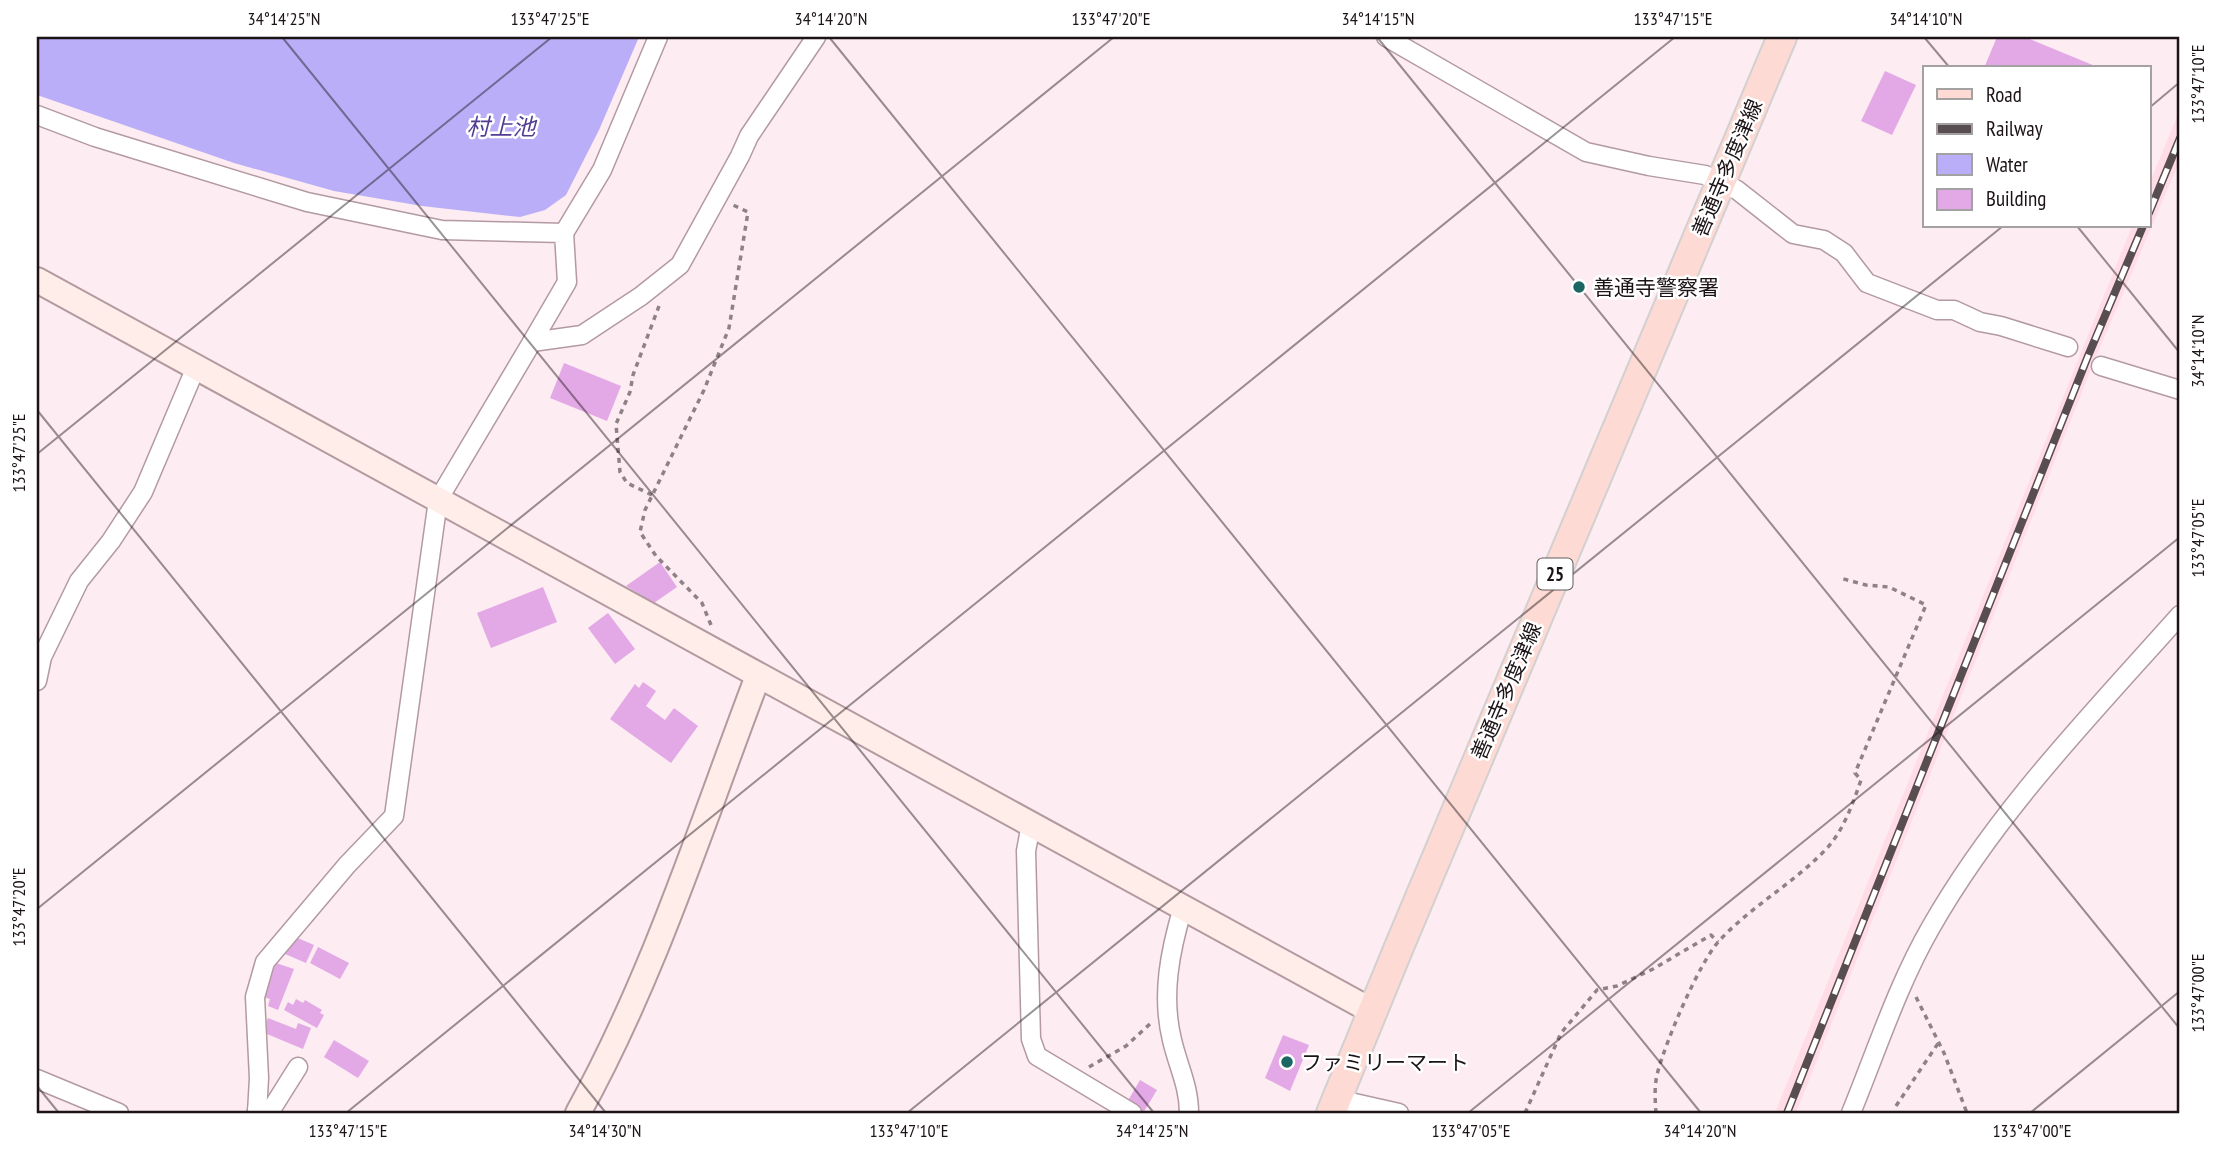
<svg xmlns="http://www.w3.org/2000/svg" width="2217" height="1150" viewBox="0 0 2217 1150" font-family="'PT Sans Narrow','Noto Sans JP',sans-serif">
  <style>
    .built { fill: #ffdce6 }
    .water { fill: #baaef8 }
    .building { fill: #e3a9e6 }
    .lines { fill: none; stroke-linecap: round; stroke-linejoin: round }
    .street-casing { stroke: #b39aa1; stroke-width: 21 }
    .secondary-casing { stroke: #b39aa1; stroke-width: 28 }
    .primary-casing { stroke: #d2d0d0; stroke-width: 32 }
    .path { stroke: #8f8286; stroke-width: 3.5; stroke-dasharray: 5 5; stroke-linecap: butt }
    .street { stroke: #fff; stroke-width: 18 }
    .secondary { stroke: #feede9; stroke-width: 24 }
    .primary { stroke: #fddad3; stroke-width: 28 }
    .rail-casing { stroke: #584d50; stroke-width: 8 }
    .rail { stroke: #fff; stroke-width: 5; stroke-dasharray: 16; stroke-linecap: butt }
    .ticks { fill: none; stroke: #1c1316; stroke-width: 2; stroke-opacity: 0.45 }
    .poi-dot { fill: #196663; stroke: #fff; stroke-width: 2.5 }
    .labels { text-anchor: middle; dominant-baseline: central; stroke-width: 5; stroke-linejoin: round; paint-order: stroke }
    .shield { fill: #fff; stroke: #605a5c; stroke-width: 2 }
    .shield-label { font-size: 19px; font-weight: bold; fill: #1c1316 }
    .street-label { font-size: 21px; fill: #1c1316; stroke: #fff }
    .poi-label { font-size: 21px; fill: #1c1316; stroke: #fff; text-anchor: start }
    .water-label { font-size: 23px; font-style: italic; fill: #533d93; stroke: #fff }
    .neatline { fill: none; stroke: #1c1316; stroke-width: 2.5 }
    .ticks-label { font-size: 18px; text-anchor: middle; fill: #1c1316 }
  </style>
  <rect width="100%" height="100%" fill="#fdecf1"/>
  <polygon class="built" points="2180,109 2180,160 2095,359 1796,1113 1775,1113 2132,226 2149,226 2149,185"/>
  <polygon class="water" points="37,37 639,37 599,130 566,195 545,210 520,217 422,206 334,191 234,163 37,95"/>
  <g class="building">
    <polygon points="1997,37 2025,37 2100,68 1984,68"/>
    <polygon points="1885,71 1916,85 1892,135 1861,121"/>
    <polygon points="564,363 621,386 607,421 550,398"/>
    <polygon points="660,562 677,587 654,603 626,586"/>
    <polygon points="543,587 557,622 491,648 477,613"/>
    <polygon points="608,613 635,649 615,664 588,628"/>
    <polygon points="643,682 656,691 646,706 665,720 674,708 698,726 671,763 610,719 635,684 639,688"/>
    <polygon points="293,936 314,945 306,963 285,954"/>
    <polygon points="318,947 349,963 340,979 310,963"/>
    <polygon points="276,963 294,969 278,1010 268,1006 270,999 263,997"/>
    <polygon points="296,999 303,1003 305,1000 322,1010 320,1013 324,1015 317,1028 284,1010 288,1002 293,1005"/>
    <polygon points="268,1018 296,1029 298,1023 311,1028 303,1049 262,1032"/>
    <polygon points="1283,1035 1309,1045 1290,1091 1265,1078"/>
    <polygon points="334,1040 369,1061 358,1078 324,1057"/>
    <polygon points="1140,1080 1157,1090 1143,1113 1126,1104"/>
  </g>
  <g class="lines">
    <g class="street-casing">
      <g id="street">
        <polyline points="1386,37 1586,152 1649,166 1705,175 1737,190 1793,234 1824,240 1844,253 1867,283 1937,310 1954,310 1980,322 2001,326 2068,347"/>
        <polyline points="37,115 95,137 307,202 442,230 564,233 567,282 532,342"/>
        <polyline points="564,233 602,170 658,37"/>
        <polyline points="2101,366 2180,390"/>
        <polyline points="37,681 42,657 79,581 111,541 143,492 196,367"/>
        <polyline points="1031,824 1026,851 1031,1039 1037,1056 1132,1113"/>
        <path d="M1183,907C1170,951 1161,995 1172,1040C1178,1066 1189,1086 1189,1113"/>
        <polyline points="37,1079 119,1113"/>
        <polyline points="1338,1096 1350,1102 1399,1113"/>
        <polyline points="257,1110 271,1110 298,1067"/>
        <polyline points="257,1113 259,1078 255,997 265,962 347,865 394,816 438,500 532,342 582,335 641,296 680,265 740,156 749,136 816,37"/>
        <path d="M1851,1113C1876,1052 1898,984 1931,927C1997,811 2092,714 2180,615"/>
      </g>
    </g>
    <g class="secondary-casing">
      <g id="secondary">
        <polyline points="37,280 1372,1011"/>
        <path d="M578,1113C654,976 702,823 758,676"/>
      </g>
    </g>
    <g class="primary-casing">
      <polyline id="primary" points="1331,1113 1399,947 1782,37"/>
    </g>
    <g class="path">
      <polyline points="652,495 627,483 620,472 616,424 630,392 633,375 659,306"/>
      <polyline points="711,625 702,603 656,556 640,532 645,510 704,390 729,328 748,212 731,204"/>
      <polyline points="1916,997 1944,1053 1967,1113"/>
      <polyline points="1089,1067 1126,1046 1151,1023"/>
      <polyline points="1896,1106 1939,1042"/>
      <polyline points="1525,1113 1561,1033 1597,990 1617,986 1653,969 1711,935 1718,942"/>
      <path d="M1656,1113C1655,1099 1654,1085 1658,1071C1666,1041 1699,963 1719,941C1751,906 1796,882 1828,847C1844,829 1853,803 1861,780L1855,773L1926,605L1889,587L1866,585L1840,578"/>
    </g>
    <use href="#street" class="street"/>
    <use href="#secondary" class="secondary"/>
    <use href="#primary" class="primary"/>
    <g class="rail-casing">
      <g id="rail">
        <polyline points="2149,213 2180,138"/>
        <polyline points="1787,1113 2088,356 2143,226"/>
      </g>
    </g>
    <use href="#rail" class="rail"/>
  </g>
  <path class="ticks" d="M282,37L1154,1113M829,37L1701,1113M1377,37L2180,1029M1924,37L1950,68M2149,108L2180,82M2077,226L2180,353M37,410L606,1113M37,454L552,37M37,909L1114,37M37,1086L59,1113M346,1113L1675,37M907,1113L2003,226M1468,1113L2180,537M2030,1113L2180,991"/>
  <g class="poi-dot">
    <circle cx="1579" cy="287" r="7"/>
    <circle cx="1287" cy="1062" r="7"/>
  </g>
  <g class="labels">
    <rect class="shield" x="1537.5" y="558.5" width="35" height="31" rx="5"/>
    <g class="shield-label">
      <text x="1555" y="574">25</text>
    </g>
    <g class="street-label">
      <text transform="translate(1727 168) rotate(-67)">善通寺多度津線</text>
      <text transform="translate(1506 691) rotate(-67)">善通寺多度津線</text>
    </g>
    <g class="poi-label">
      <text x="1593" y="287">善通寺警察署</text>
      <text x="1301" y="1062">ファミリーマート</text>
    </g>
    <g class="water-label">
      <text x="501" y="126">村上池</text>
    </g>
  </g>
  <rect width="2217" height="1150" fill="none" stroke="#ffffff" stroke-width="77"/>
  <rect x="1923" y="66" width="228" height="161" fill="#ffffff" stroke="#a4a1a2" stroke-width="2"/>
  <rect x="1937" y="89" width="35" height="10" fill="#fddad3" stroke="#a4a1a2" stroke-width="2"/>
  <text x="1986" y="102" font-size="21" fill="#1c1316">Road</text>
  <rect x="1937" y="124" width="35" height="10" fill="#584d50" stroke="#a4a1a2" stroke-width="2"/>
  <text x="1986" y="136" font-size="21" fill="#1c1316">Railway</text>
  <rect x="1937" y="154" width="35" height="21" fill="#baaef8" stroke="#a4a1a2" stroke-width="2"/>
  <text x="1986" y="172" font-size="21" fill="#1c1316">Water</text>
  <rect x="1937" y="189" width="35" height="21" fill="#e3a9e6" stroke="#a4a1a2" stroke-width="2"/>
  <text x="1986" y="206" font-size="21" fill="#1c1316">Building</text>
  <rect x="38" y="38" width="2140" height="1074" class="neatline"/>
  <g class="ticks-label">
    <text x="284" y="25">34°14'25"N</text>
    <text x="550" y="25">133°47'25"E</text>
    <text x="831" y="25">34°14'20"N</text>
    <text x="1111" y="25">133°47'20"E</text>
    <text x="1378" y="25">34°14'15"N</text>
    <text x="1673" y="25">133°47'15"E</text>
    <text x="1926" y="25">34°14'10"N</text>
    <text transform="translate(2198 84) rotate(-90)" y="6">133°47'10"E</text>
    <text transform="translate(2198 351) rotate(-90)" y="6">34°14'10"N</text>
    <text transform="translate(19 453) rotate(-90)" y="6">133°47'25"E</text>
    <text transform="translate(2198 538) rotate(-90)" y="6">133°47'05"E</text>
    <text transform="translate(19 907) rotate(-90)" y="6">133°47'20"E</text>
    <text transform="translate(2198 993) rotate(-90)" y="6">133°47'00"E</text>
    <text x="348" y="1137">133°47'15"E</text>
    <text x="605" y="1137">34°14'30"N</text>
    <text x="909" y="1137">133°47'10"E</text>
    <text x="1152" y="1137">34°14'25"N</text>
    <text x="1471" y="1137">133°47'05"E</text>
    <text x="1700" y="1137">34°14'20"N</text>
    <text x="2032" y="1137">133°47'00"E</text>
  </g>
</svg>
